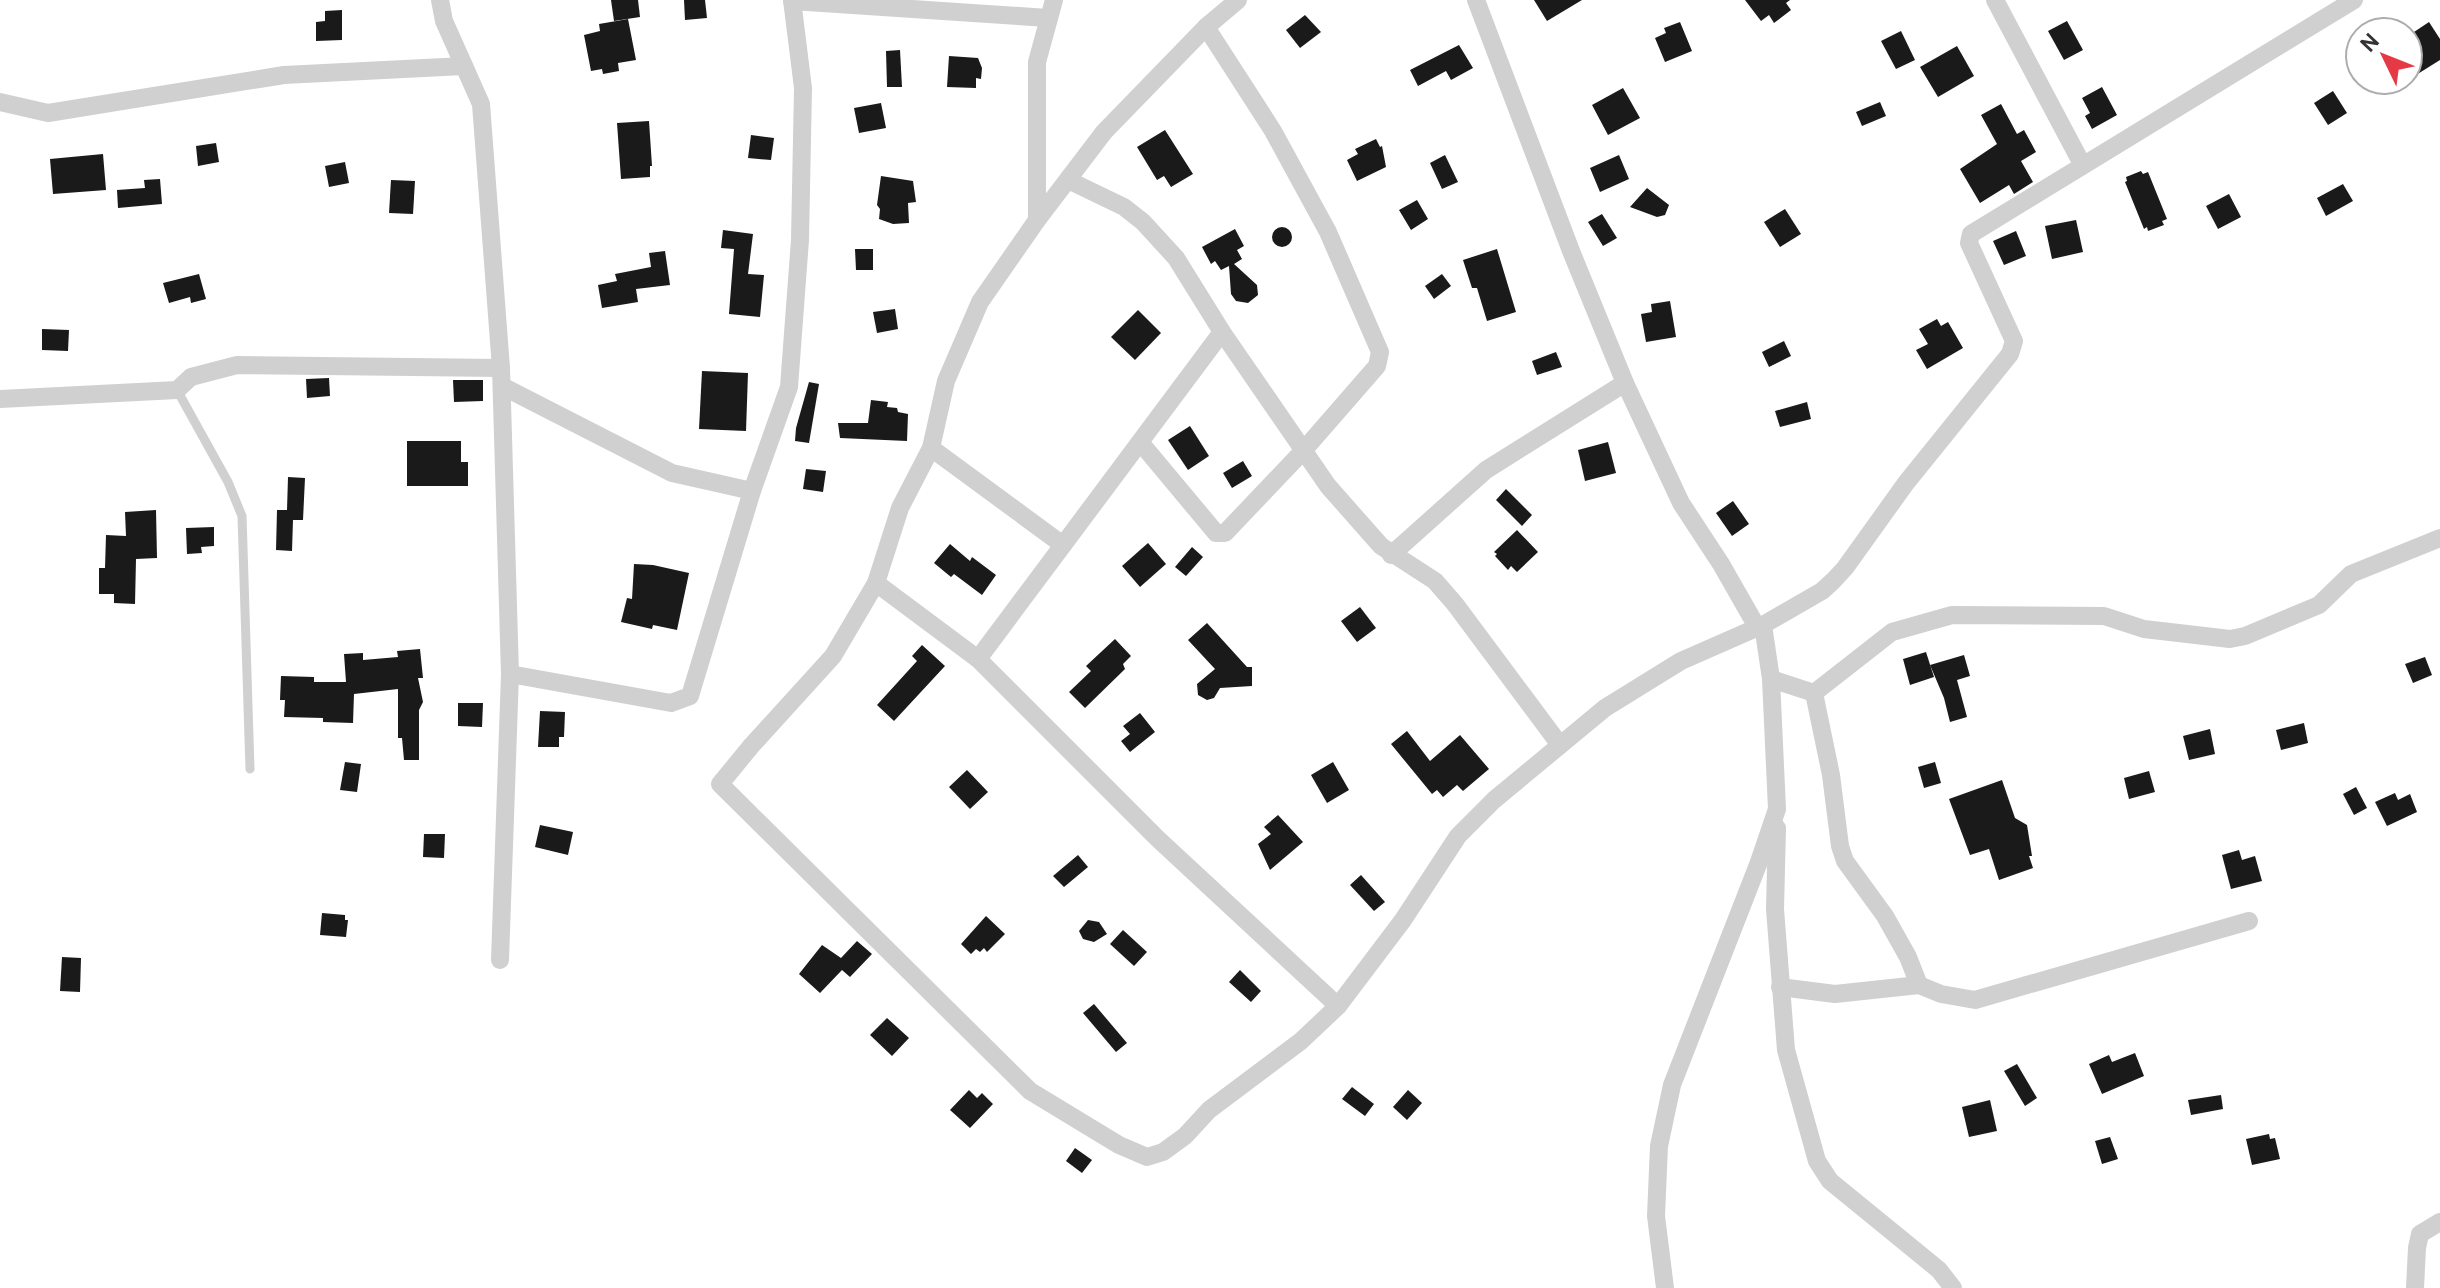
<svg xmlns="http://www.w3.org/2000/svg" width="2440" height="1288" viewBox="0 0 2440 1288" font-family="Overpass,sans-serif">
  <style>
    .building { fill: #1a1a1a }
    .lines { fill: none; stroke-linecap: round; stroke-linejoin: round }
    .service { stroke: #d0d0d0; stroke-width: 9 }
    .minor { stroke: #d0d0d0; stroke-width: 18 }
  </style>
  <rect width="100%" height="100%" fill="#fff"/>
  <g class="building">
    <polygon points="611,0 638,0 640,17 614,21"/>
    <polygon points="684,0 705,0 707,18 685,20"/>
    <polygon points="1534,0 1582,0 1547,21"/>
    <polygon points="1745,0 1790,0 1786,3 1791,10 1774,23 1769,15 1761,21"/>
    <polygon points="342,10 342,40 316,41 316,22 325,21 325,11"/>
    <polygon points="1305,15 1321,32 1300,48 1286,30"/>
    <polygon points="628,19 636,60 618,63 619,71 603,74 602,69 591,71 584,35 600,31 599,24"/>
    <polygon points="2067,21 2083,50 2064,60 2048,31"/>
    <polygon points="1680,22 1692,51 1665,62 1655,38 1666,33 1664,28"/>
    <polygon points="2429,22 2440,39 2440,60 2416,75 2408,64 2408,36"/>
    <polygon points="1901,31 1915,60 1896,69 1881,41"/>
    <polygon points="1459,45 1473,68 1451,80 1446,71 1418,86 1410,70"/>
    <polygon points="1957,46 1974,76 1938,97 1920,67"/>
    <polygon points="900,50 902,87 887,87 886,51"/>
    <polygon points="949,56 978,58 982,68 981,79 976,78 976,88 947,87"/>
    <polygon points="2102,87 2117,115 2092,129 2085,116 2090,113 2082,98"/>
    <polygon points="1623,88 1640,118 1608,135 1592,105"/>
    <polygon points="2333,91 2347,113 2328,125 2314,103"/>
    <polygon points="1880,102 1886,116 1862,126 1856,112"/>
    <polygon points="881,103 886,128 859,133 854,108"/>
    <polygon points="2001,104 2017,134 2024,130 2036,152 2021,161 2033,182 2014,194 2009,185 1980,203 1960,169 1997,144 1981,115"/>
    <polygon points="649,121 652,166 650,166 650,177 621,179 617,123"/>
    <polygon points="1165,130 1193,174 1171,187 1164,176 1157,180 1137,147"/>
    <polygon points="751,135 774,138 771,160 748,158"/>
    <polygon points="1376,139 1380,147 1382,146 1386,167 1357,181 1347,160 1358,154 1355,149"/>
    <polygon points="216,143 219,162 198,166 196,146"/>
    <polygon points="103,154 106,190 53,194 50,159"/>
    <polygon points="1445,155 1458,182 1442,189 1430,163"/>
    <polygon points="1619,155 1629,179 1600,192 1590,168"/>
    <polygon points="345,162 349,183 329,187 325,166"/>
    <polygon points="2141,171 2143,174 2148,172 2167,219 2162,221 2164,225 2148,231 2147,227 2144,229 2125,182 2127,181 2126,177"/>
    <polygon points="881,176 913,181 916,202 908,203 909,223 893,224 879,219 880,209 877,205"/>
    <polygon points="160,179 162,204 118,208 117,190 145,188 144,180"/>
    <polygon points="391,180 415,181 413,214 389,213"/>
    <polygon points="2343,184 2353,201 2326,216 2317,198"/>
    <polygon points="1647,188 1669,205 1665,215 1657,217 1630,207"/>
    <polygon points="2229,194 2241,217 2218,229 2206,206"/>
    <polygon points="1417,200 1428,219 1411,230 1399,210"/>
    <polygon points="1785,209 1801,234 1780,247 1764,222"/>
    <polygon points="1602,214 1617,238 1603,246 1588,222"/>
    <polygon points="2076,220 2083,252 2052,259 2045,226"/>
    <circle cx="1282" cy="237" r="10"/>
    <polygon points="1235,229 1244,246 1237,250 1242,259 1234,264 1257,285 1258,295 1248,303 1236,301 1231,294 1229,266 1221,270 1215,261 1211,264 1202,247"/>
    <polygon points="723,230 753,234 748,274 764,275 760,317 729,314 734,249 721,248"/>
    <polygon points="2016,231 2026,256 2004,265 1993,241"/>
    <polygon points="855,249 873,249 873,270 856,270"/>
    <polygon points="1497,249 1516,312 1487,321 1477,288 1472,288 1463,260"/>
    <polygon points="665,251 670,285 636,289 638,302 602,308 598,285 617,281 615,274 651,267 649,253"/>
    <polygon points="199,274 206,299 191,303 190,297 169,303 163,283"/>
    <polygon points="1442,274 1451,286 1434,299 1425,286"/>
    <polygon points="1670,301 1676,337 1646,342 1641,314 1652,312 1651,304"/>
    <polygon points="895,309 898,329 877,333 873,312"/>
    <polygon points="1138,310 1161,333 1135,360 1111,337"/>
    <polygon points="1937,319 1941,326 1948,322 1963,348 1927,369 1916,350 1928,344 1919,329"/>
    <polygon points="42,329 69,330 68,351 42,350"/>
    <polygon points="1784,341 1791,356 1769,367 1762,352"/>
    <polygon points="1556,352 1562,367 1537,375 1532,361"/>
    <polygon points="702,371 748,373 746,431 699,429"/>
    <polygon points="329,378 330,396 307,398 306,379"/>
    <polygon points="453,380 483,380 483,401 454,402"/>
    <polygon points="809,382 819,384 809,443 795,441 796,428"/>
    <polygon points="871,400 888,402 887,407 897,408 898,412 908,414 907,441 840,438 838,423 868,423"/>
    <polygon points="1807,402 1811,419 1780,427 1775,411"/>
    <polygon points="1190,426 1209,456 1188,470 1168,440"/>
    <polygon points="407,441 461,441 461,462 468,462 468,486 407,486"/>
    <polygon points="1608,442 1616,473 1585,481 1578,450"/>
    <polygon points="1243,461 1252,476 1232,488 1223,473"/>
    <polygon points="806,469 826,471 823,492 803,489"/>
    <polygon points="288,477 305,478 303,520 293,520 292,551 276,550 277,510 287,510"/>
    <polygon points="1506,489 1532,515 1522,526 1496,500"/>
    <polygon points="1733,501 1749,524 1732,536 1716,513"/>
    <polygon points="156,510 157,558 136,559 135,604 114,603 114,594 99,594 99,568 105,568 106,535 126,536 125,512"/>
    <polygon points="214,527 214,546 201,547 202,553 187,554 186,528"/>
    <polygon points="1517,530 1538,552 1517,572 1511,566 1508,570 1495,556 1497,554 1494,552"/>
    <polygon points="1148,543 1166,564 1140,587 1122,566"/>
    <polygon points="950,544 970,561 972,557 996,575 982,595 954,574 951,577 934,563"/>
    <polygon points="1192,547 1203,557 1186,576 1175,567"/>
    <polygon points="634,564 653,565 689,573 677,630 653,625 652,629 621,622 627,598 632,599"/>
    <polygon points="1360,607 1376,628 1357,642 1341,621"/>
    <polygon points="1207,623 1247,667 1252,667 1252,686 1220,688 1214,698 1207,700 1198,695 1197,684 1215,669 1188,640"/>
    <polygon points="1115,639 1131,656 1123,664 1125,669 1085,708 1069,692 1091,671 1086,666"/>
    <polygon points="922,645 945,666 894,721 877,705 917,661 912,656"/>
    <polygon points="420,649 423,678 418,678 423,702 419,710 419,760 404,760 402,738 398,738 398,689 354,694 353,723 323,722 323,718 284,717 285,700 280,700 281,676 314,677 314,682 346,682 344,654 363,653 363,660 398,657 397,651"/>
    <polygon points="1926,652 1934,677 1910,685 1903,659"/>
    <polygon points="1964,655 1970,676 1957,680 1967,717 1950,722 1944,698 1930,665"/>
    <polygon points="2425,657 2432,675 2413,683 2405,664"/>
    <polygon points="458,703 483,703 482,727 458,726"/>
    <polygon points="540,711 565,712 564,737 559,737 559,747 538,747"/>
    <polygon points="1140,713 1155,732 1130,752 1121,741 1130,734 1123,726"/>
    <polygon points="2304,723 2308,743 2281,750 2276,730"/>
    <polygon points="2210,729 2215,754 2189,760 2183,736"/>
    <polygon points="1407,731 1430,761 1460,735 1489,769 1463,791 1457,785 1443,797 1437,790 1432,794 1391,744"/>
    <polygon points="345,762 361,764 357,792 340,790"/>
    <polygon points="1333,762 1349,790 1327,803 1311,775"/>
    <polygon points="1935,762 1941,783 1924,788 1918,767"/>
    <polygon points="967,770 988,792 970,809 949,787"/>
    <polygon points="2149,771 2155,792 2129,799 2124,778"/>
    <polygon points="2002,780 2015,818 2027,825 2032,856 2029,856 2033,868 1999,880 1989,849 1970,855 1949,799"/>
    <polygon points="2356,787 2367,808 2354,815 2343,794"/>
    <polygon points="2395,793 2398,800 2410,794 2417,812 2387,826 2375,802"/>
    <polygon points="1278,815 1303,842 1270,870 1258,844 1271,834 1264,827"/>
    <polygon points="540,825 573,832 568,855 535,847"/>
    <polygon points="424,834 445,834 444,858 423,857"/>
    <polygon points="2239,850 2242,860 2255,856 2262,881 2231,889 2222,855"/>
    <polygon points="1078,855 1088,867 1064,887 1053,876"/>
    <polygon points="1361,875 1385,902 1374,911 1350,885"/>
    <polygon points="322,913 345,915 345,920 348,920 346,937 320,935"/>
    <polygon points="986,916 1005,934 987,952 984,948 980,952 976,949 971,954 961,944"/>
    <polygon points="1088,920 1099,922 1107,934 1094,942 1083,939 1079,931"/>
    <polygon points="1123,930 1147,952 1134,966 1110,944"/>
    <polygon points="857,941 872,954 850,977 842,970 820,993 799,974 822,945 841,958"/>
    <polygon points="62,957 81,958 80,992 60,991"/>
    <polygon points="1240,970 1261,991 1251,1002 1229,982"/>
    <polygon points="1094,1004 1127,1043 1116,1052 1083,1013"/>
    <polygon points="887,1018 909,1038 892,1056 870,1035"/>
    <polygon points="2135,1053 2144,1076 2102,1094 2089,1064 2109,1055 2112,1062"/>
    <polygon points="2017,1064 2037,1098 2025,1106 2004,1071"/>
    <polygon points="1352,1087 1374,1104 1365,1116 1342,1099"/>
    <polygon points="969,1090 977,1098 982,1093 993,1104 970,1128 950,1110"/>
    <polygon points="1408,1090 1422,1103 1407,1120 1393,1107"/>
    <polygon points="2221,1095 2223,1109 2191,1115 2188,1100"/>
    <polygon points="1990,1100 1997,1131 1969,1137 1962,1107"/>
    <polygon points="2269,1134 2270,1139 2275,1138 2280,1159 2252,1165 2246,1139"/>
    <polygon points="2110,1137 2118,1159 2102,1164 2095,1141"/>
    <polygon points="1075,1148 1092,1160 1082,1173 1066,1161"/>
  </g>
  <g class="lines">
    <polyline class="service" points="177,390 228,482 242,516 250,769"/>
    <g class="minor">
      <polyline points="440,0 444,21 481,104 501,368 510,674 500,960"/>
      <polyline points="1238,0 1206,27 1104,132 1037,220 980,302 946,381 931,448 900,508 876,583 833,656 752,745 720,784 1030,1091 1119,1145 1147,1157 1163,1152 1185,1136 1209,1110 1301,1041 1338,1006 1403,920 1458,836 1494,800 1605,708 1681,661 1763,625 1822,591 1833,581 1845,568 1906,483 2010,354 2014,341 1969,243 1971,234 2354,0"/>
      <polyline points="1476,0 1571,251 1625,383 1681,503 1721,564 1757,627"/>
      <polyline points="1995,0 2082,164"/>
      <polyline points="792,1 1048,18"/>
      <polyline points="0,102 48,113 284,75 464,66"/>
      <polyline points="1068,180 1124,207 1143,222 1176,258 1222,332 1328,486 1381,546 1435,581 1455,604 1560,745"/>
      <polyline points="1037,220 1037,62 1054,0"/>
      <polyline points="502,386 672,473 752,491"/>
      <polyline points="0,399 177,390 191,377 237,365 501,368"/>
      <polyline points="1140,442 1216,533 1225,533 1303,451 1377,366 1380,352 1328,232 1273,131 1206,27"/>
      <polyline points="931,448 1063,545"/>
      <polyline points="1391,555 1486,470 1625,383"/>
      <polyline points="876,583 978,659 1158,839 1338,1006"/>
      <polyline points="978,659 1222,332"/>
      <polyline points="510,674 671,703 690,696 752,491 789,387 800,240 803,88 792,0"/>
      <polyline points="1771,679 1814,693 1892,632 1952,615 2104,616 2144,629 2230,639 2245,636 2319,605 2351,574 2440,538"/>
      <polyline points="1814,693 1831,775 1840,846 1845,861 1885,916 1908,957 1919,985 1941,994 1975,1000 2249,921"/>
      <polyline points="1777,828 1775,909 1786,1050 1817,1161 1830,1181 1939,1270 1953,1288"/>
      <polyline points="1780,987 1835,994 1919,985"/>
      <polyline points="1665,1288 1656,1216 1659,1146 1672,1085 1759,862 1777,809 1771,679 1763,625"/>
      <polyline points="2415,1288 2417,1248 2420,1234 2440,1222"/>
    </g>
  </g>
  <g transform="translate(2384 56) rotate(313)"><circle r="38" fill="#ffffff" stroke="#adadad" stroke-width="2"/>
  <path d="M0-6L14 30L0 20L-14 30Z" fill="#e63946"/>
  <text y="-12" font-size="22" font-weight="bold" text-anchor="middle" fill="#333333">N</text>
  </g>
</svg>
